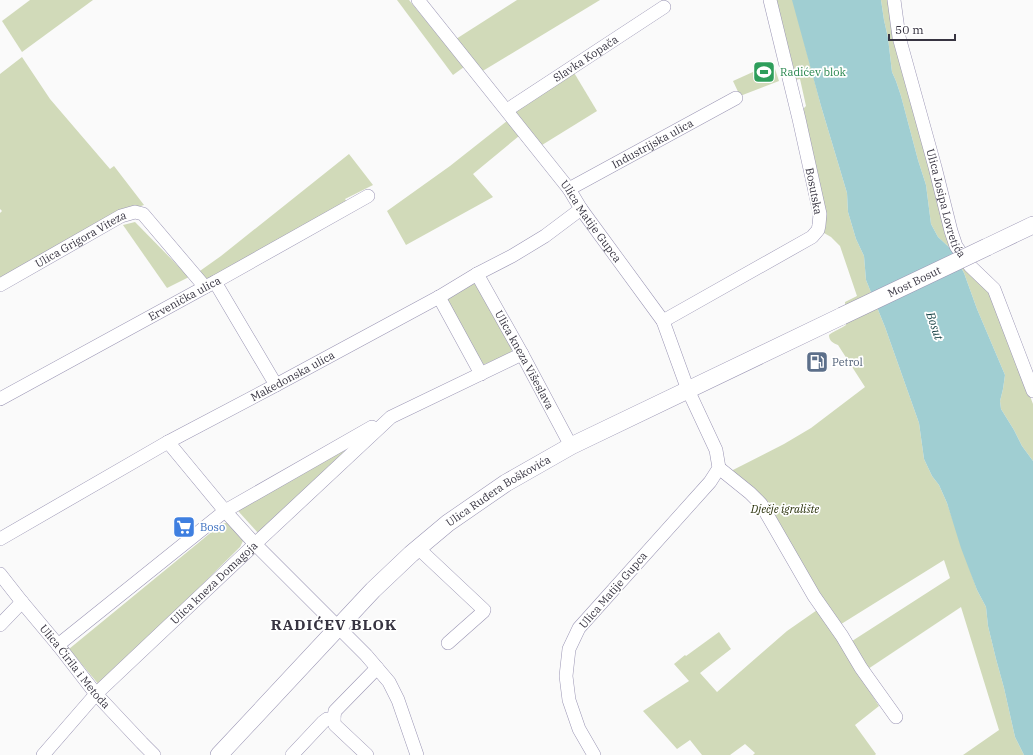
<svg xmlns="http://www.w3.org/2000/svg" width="1033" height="755" viewBox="0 0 1033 755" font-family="'IBM Plex Serif',serif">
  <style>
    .green { fill: #d1dab9 }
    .water { fill: #a0ced2 }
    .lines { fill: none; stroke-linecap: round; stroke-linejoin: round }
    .minor-casing { stroke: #9a95b4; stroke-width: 14 }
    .major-casing { stroke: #9a95b4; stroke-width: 18 }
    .minor { stroke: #fff; stroke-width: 13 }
    .major { stroke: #fff; stroke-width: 17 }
    .major-bridge-casing { stroke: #9a95b4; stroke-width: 18; stroke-linecap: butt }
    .major-bridge { stroke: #fff; stroke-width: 17 }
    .labels { text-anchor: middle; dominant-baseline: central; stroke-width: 3.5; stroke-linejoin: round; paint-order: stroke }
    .street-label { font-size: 11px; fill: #373441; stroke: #fff }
    .leisure-label { font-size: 11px; fill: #27864d; stroke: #fff; text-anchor: start }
    .service-label { font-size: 11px; fill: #4e5e75; stroke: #fff; text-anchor: start }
    .park-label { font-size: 11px; font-style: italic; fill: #252d04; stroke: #fff }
    .shop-label { font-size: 11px; fill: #366cbe; stroke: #fff; text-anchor: start }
    .water-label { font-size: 12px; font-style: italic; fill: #0e3a3d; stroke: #fff }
    .district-label { font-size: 15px; font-weight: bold; letter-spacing: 1px; fill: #373441; stroke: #fff }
  </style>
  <rect width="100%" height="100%" fill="#fafafa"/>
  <g class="green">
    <polygon points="30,0 93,0 22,52 2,21"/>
    <polygon points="397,0 409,0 464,67 453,75"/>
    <polygon points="517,0 600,0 481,72 456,39"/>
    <path d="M775,0H793L821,106L847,193L848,212L856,239L864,256L866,280L885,327L919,423L924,459L932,476L939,485L947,503L977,590L986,607L988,626L996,659L1004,688L1015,737L1024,755H963L999,730L961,607L865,671L849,643L950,578L944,560L838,626L778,527L729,472L784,444L811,428L865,387L838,345C833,343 829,341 829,335C835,330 841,329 846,325L845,302L857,296L840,246L831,237L824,233V213L801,111L806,106L800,79L795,80Z"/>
    <polygon points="881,0 890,0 945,216 989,288 1033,404 1033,461 1022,446 1014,430 1001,409 1000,401 1003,389 1005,375 977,309 964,273 951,249 938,237 931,224 926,185 918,160 901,96 896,81 892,72 888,38 884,20"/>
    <polygon points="22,57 50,99 110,169 114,166 144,205 117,214 0,280 0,213 2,211 0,209 0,74"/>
    <polygon points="773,63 779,81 740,96 733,81"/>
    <polygon points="573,71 597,111 542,145 513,110"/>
    <polygon points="507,121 519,136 473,174 493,197 406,245 387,211 450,166"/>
    <polygon points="349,154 373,185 345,199 348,204 207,281 197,273 221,256"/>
    <polygon points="135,222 189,277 167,288 123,225"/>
    <polygon points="471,283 475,284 512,349 511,353 485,364 483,364 446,298"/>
    <polygon points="344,450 346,452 259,534 239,512 238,510"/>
    <polygon points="225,523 228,523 242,538 243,541 240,547 100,686 69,649 197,544 221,524"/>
    <polygon points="820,608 860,676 879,706 855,725 876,754 875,755 753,755 755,753 745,744 730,755 702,755 690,740 677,749 643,711 689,681 674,664 685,655 686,656 719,632 731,649 700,673 717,692 787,631"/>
  </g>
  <polygon class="water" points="792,0 881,0 884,20 888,38 892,72 896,81 901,96 918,160 926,185 931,224 938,237 951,249 964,273 977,309 1005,375 1003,389 1000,401 1001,409 1014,430 1022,446 1033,461 1033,755 1024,755 1015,737 1004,688 996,659 988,626 986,607 977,590 961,548 947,503 939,485 932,476 924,459 919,423 885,327 866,280 864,256 856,239 848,212 847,193 821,106"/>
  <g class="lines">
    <g class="minor-casing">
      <g id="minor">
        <path id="s1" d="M418,0L569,189L581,209L663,321L676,357L688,390L716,450L719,468L710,482L579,628L569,649L566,676L569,700L579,729L594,755"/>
        <path id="s2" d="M894,0L899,37L935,167L951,231L956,246L970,266L994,289L1033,391"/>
        <path id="s3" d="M507,110L664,7"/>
        <path id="s4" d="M569,189L736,98"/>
        <path id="s5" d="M477,274L522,354L571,446"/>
        <polyline points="215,282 276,385"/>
        <path id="s6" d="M0,285L121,216L135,212L143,214L205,287"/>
        <polyline points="439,297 481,374"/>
        <polyline points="663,321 812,237 818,230 819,225 820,214 799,119 770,0"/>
        <path id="s7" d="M0,399L205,287L215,282L368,196"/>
        <polyline points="168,442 225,511 255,544 366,655 389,682 398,700 417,755"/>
        <polyline points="719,468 750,493 761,504 814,596 842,636 861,668 896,717"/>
        <path id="s8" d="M0,539L168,442L276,385L439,297L477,274L512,256L545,236L581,209"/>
        <polyline points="418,548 484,610 483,612 448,643"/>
        <path id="s9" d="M0,574L22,602L58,645L96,694L142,743L154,755"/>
        <polyline points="0,625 22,602"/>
        <polyline points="58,645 225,511 372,427"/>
        <path id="s10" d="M43,755L96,694L255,544L391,417L522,354"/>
        <polyline points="292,755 323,722 327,719 334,719"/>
        <path d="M367,755L335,725C333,720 334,716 335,711L377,668"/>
      </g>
    </g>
    <g class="major-casing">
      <g id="major">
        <polyline points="987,247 1033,225"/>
        <path id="s11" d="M219,755L373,590L411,554L448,523L506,483L571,446L842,316"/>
      </g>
    </g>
    <use href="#minor" class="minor"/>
    <use href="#major" class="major"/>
    <g class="major-bridge-casing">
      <g id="major-bridge">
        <path id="s12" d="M842,316L987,247"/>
      </g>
    </g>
    <use href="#major-bridge" class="major-bridge"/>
  </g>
  <defs>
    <g id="stadium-square" transform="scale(1.15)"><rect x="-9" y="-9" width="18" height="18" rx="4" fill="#2e9e5b" stroke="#fff"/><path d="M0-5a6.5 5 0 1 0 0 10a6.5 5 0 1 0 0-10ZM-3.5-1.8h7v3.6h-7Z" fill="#fff"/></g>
    <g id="fuel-square" transform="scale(1.15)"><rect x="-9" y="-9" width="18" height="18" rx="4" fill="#5c6f8a" stroke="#fff"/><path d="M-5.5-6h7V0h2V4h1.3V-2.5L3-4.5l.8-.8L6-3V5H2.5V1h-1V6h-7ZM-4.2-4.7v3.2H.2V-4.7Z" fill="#fff"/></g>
    <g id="supermarket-square" transform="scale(1.15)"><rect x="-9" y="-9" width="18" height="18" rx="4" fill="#3f7fe0" stroke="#fff"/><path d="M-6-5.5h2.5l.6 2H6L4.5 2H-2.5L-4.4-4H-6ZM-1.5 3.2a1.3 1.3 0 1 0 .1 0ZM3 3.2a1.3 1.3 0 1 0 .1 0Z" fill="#fff"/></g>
  </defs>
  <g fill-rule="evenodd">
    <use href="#stadium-square" x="764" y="72"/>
    <use href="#fuel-square" x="817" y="362"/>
    <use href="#supermarket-square" x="184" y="527"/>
  </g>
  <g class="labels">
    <g class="street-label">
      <text stroke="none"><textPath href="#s3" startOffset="94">Slavka Kopača</textPath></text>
      <text stroke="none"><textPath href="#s4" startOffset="95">Industrijska ulica</textPath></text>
      <text transform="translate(814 191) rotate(79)">Bosutska</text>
      <text stroke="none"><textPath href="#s2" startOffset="210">Ulica Josipa Lovretića</textPath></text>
      <text stroke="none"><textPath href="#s1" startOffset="281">Ulica Matije Gupca</textPath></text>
      <text stroke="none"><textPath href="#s6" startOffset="93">Ulica Grigora Viteza</textPath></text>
      <text stroke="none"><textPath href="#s12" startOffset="80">Most Bosut</textPath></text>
      <text stroke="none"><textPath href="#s7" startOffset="210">Ervenička ulica</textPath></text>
      <text stroke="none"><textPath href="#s5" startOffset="98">Ulica kneza Višeslava</textPath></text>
      <text stroke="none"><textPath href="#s8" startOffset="335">Makedonska ulica</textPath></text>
      <text stroke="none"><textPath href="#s11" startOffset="386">Ulica Ruđera Boškovića</textPath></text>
      <text stroke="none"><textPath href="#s10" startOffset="243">Ulica kneza Domagoja</textPath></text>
      <text transform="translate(613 590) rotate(-49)">Ulica Matije Gupca</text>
      <text stroke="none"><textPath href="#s9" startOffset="119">Ulica Ćirila i Metoda</textPath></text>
    </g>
    <g class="leisure-label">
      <text x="780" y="72">Radićev blok</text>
    </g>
    <g class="service-label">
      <text x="832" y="362">Petrol</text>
    </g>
    <g class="park-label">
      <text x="785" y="509">Dječje igralište</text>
    </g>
    <g class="shop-label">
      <text x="200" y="527">Boso</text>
    </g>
    <g class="water-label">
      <text transform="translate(935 326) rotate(71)">Bosut</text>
    </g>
    <g class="district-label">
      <text x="334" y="624">RADIĆEV BLOK</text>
    </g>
  </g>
  <path d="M889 34v6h66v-6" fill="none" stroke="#373441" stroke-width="2"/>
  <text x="895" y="34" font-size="12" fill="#373441" stroke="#ffffff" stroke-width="3" paint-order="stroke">50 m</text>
</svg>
